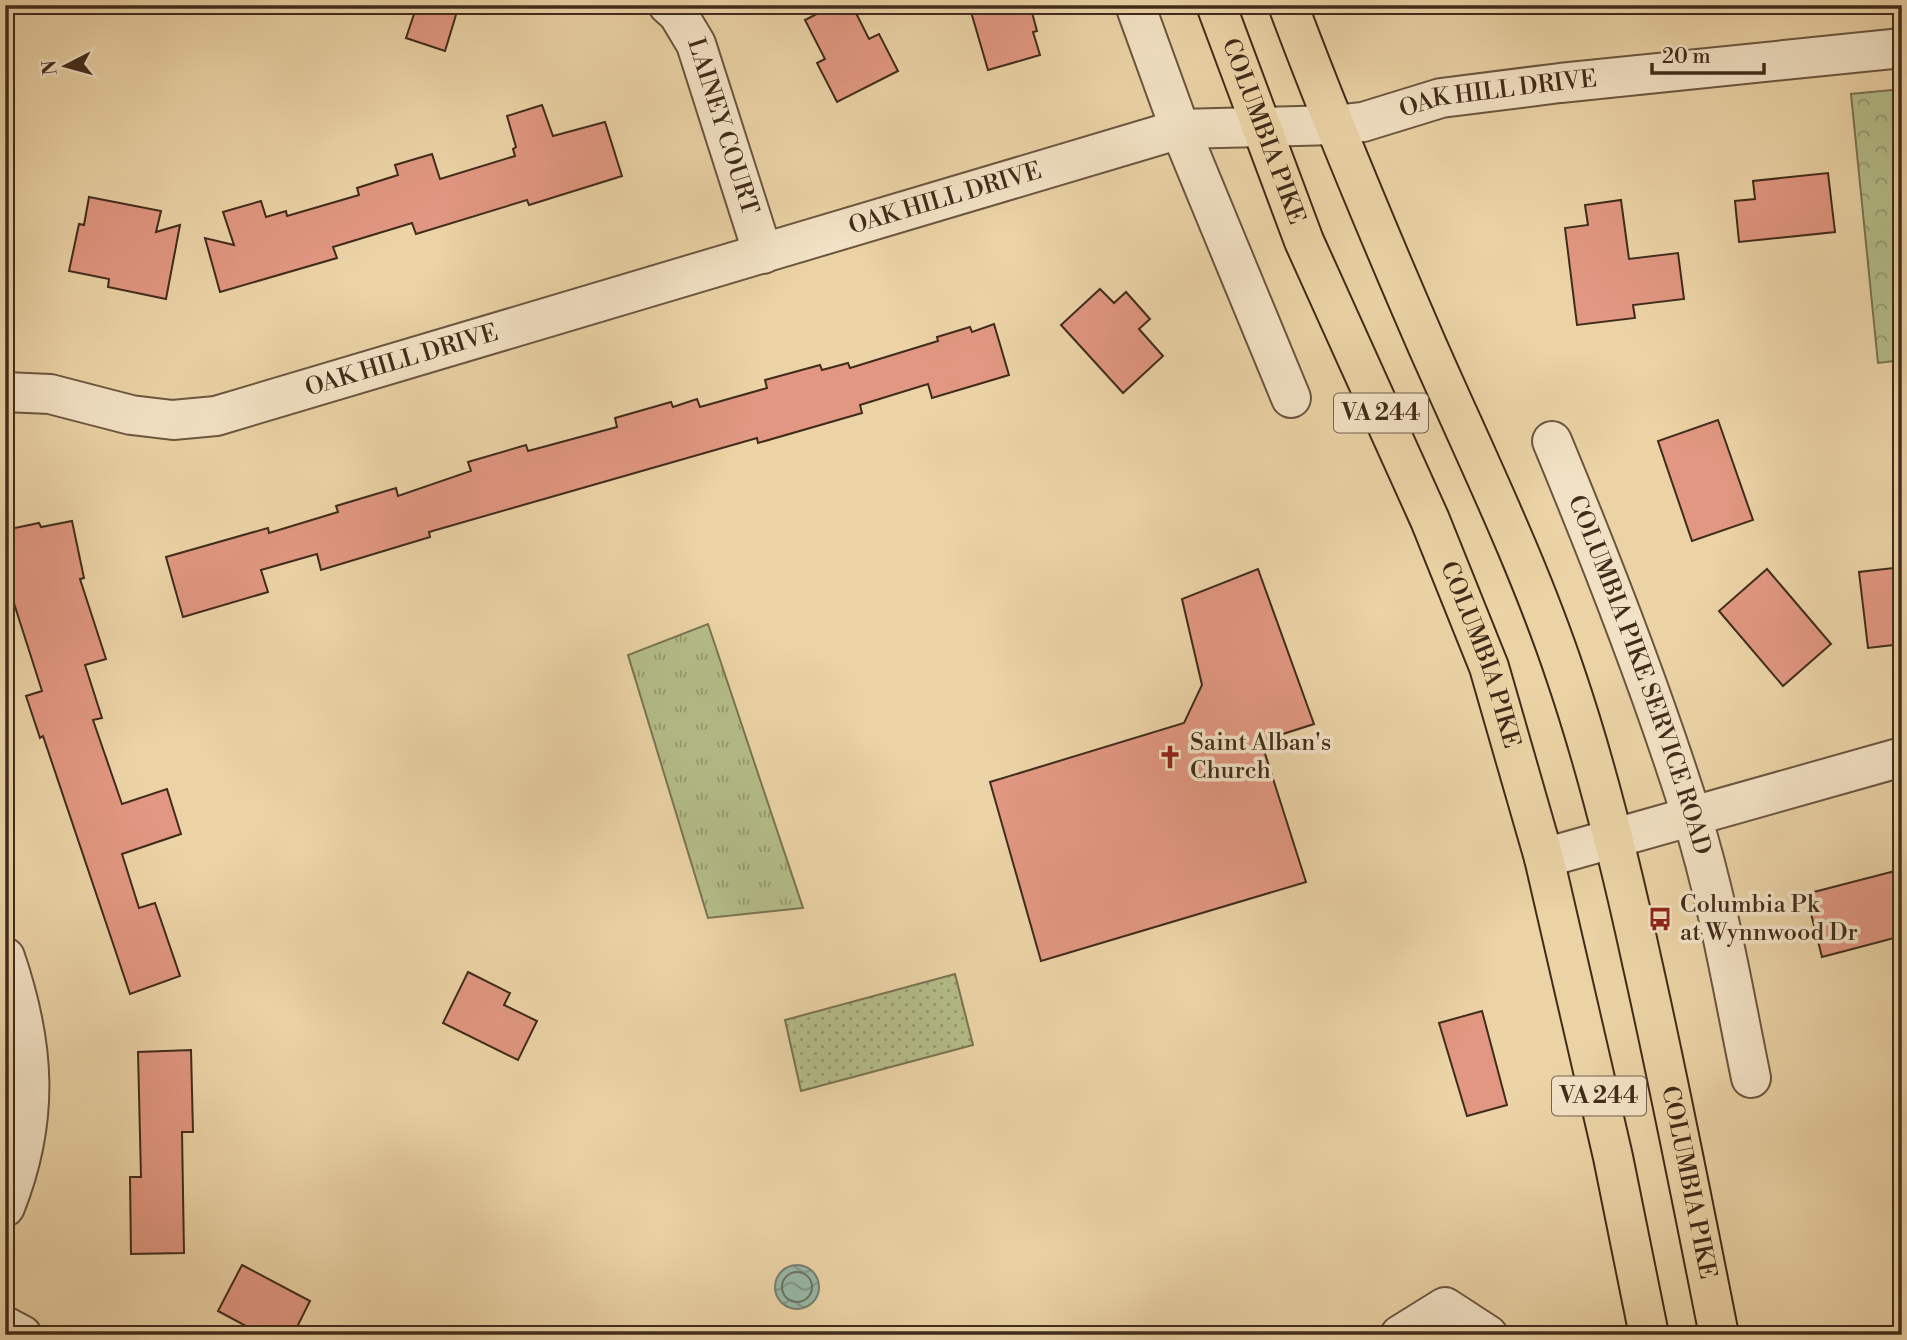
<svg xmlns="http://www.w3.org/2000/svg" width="1907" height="1340" viewBox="0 0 1907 1340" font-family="'Libre Bodoni',serif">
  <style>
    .grass { fill: url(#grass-tufts); stroke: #7a7452; stroke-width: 2 }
    .forest { fill: url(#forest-crowns); stroke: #7a7452; stroke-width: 2 }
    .park { fill: url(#park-dots); stroke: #7a7452; stroke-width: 2 }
    .water { fill: url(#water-waves); stroke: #75806f; stroke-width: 2 }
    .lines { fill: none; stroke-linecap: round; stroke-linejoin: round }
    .shore { stroke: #6c7261; stroke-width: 2 }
    .building { fill: #e19781; stroke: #402c1b; stroke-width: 2 }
    .minor-casing { stroke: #6b563e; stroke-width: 42 }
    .major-casing { stroke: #402c1b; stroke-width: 42 }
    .minor { stroke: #f2e2c5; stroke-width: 38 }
    .major { stroke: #ebd3a6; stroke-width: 38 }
    .labels { text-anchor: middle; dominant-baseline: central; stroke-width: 7; stroke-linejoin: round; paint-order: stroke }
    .shield { fill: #f2e2c5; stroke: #75634e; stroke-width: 2 }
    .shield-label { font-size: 23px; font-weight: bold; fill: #402c1b }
    .street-label { font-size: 24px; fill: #402c1b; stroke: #f2e2c5 }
    .poi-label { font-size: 24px; fill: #402c1b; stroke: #f2e2c5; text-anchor: start }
  </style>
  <defs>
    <pattern id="grass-tufts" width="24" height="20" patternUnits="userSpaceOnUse" patternTransform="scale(1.75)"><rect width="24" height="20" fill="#b4bd89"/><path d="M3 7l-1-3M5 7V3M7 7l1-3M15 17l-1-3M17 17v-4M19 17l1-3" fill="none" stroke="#949a6f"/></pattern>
    <pattern id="forest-crowns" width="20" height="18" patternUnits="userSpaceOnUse" patternTransform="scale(1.75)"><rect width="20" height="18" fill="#b4bd89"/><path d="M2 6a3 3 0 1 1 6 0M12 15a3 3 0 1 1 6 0" fill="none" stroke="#949a6f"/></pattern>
    <pattern id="park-dots" width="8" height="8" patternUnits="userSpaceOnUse" patternTransform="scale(1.75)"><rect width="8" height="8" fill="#b4bd89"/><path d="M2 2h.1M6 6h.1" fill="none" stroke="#949a6f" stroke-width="1.8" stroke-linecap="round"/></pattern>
    <pattern id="water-waves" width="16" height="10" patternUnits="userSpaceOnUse" patternTransform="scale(1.75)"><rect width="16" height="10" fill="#98b8a7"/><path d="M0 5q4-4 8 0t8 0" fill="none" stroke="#7d9687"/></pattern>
  </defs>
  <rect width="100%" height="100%" fill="#ebd3a6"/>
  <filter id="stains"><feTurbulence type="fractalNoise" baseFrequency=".00286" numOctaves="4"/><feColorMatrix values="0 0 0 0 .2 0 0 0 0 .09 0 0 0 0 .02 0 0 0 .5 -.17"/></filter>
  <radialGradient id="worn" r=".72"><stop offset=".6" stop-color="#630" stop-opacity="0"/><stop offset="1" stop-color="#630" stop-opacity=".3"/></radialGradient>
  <polygon class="grass" points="708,624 803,908 708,918 628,655"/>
  <polygon class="forest" points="1902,89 1902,360 1878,363 1851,94"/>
  <polygon class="park" points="955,974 973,1045 801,1091 785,1020"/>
  <circle class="water" cx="797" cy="1287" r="22"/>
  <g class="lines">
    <circle class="shore" cx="797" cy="1287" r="15"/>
  </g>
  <g class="building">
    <polygon points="417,5 459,5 445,51 406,38"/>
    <polygon points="834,5 852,5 869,39 879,34 898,71 837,102 817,63 825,59 805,20"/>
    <polygon points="969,5 1030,5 1037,31 1033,32 1040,55 988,70"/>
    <polygon points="542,105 553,136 605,122 622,176 529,205 527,200 416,234 412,223 333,247 337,258 220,292 205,238 234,245 223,212 261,201 266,217 286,211 287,216 359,195 357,188 398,175 395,165 432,154 440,179 515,156 513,149 516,147 507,116"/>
    <polygon points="1828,173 1835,232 1739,242 1735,201 1755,199 1753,181"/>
    <polygon points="89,197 161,211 156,232 180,225 166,299 108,287 109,279 69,271 79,224 84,225"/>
    <polygon points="1621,200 1629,259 1678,253 1684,299 1633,305 1635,318 1577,325 1565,228 1588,225 1585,205"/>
    <polygon points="1100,289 1114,303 1126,292 1150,319 1139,329 1163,356 1123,393 1061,325"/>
    <polygon points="994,324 1009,375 932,398 928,384 860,405 862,413 758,443 757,438 429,532 430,537 321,570 317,554 261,570 268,592 183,617 166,557 268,528 269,533 338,512 336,506 396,488 398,496 471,471 468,462 526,445 528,451 617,427 615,418 671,402 673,407 697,399 700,407 767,388 765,380 820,365 822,370 848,363 850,368 938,341 937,337 970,327 972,332"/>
    <polygon points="1718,420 1753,520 1692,541 1658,441"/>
    <polygon points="72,521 84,578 80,579 106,659 85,665 102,718 93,720 122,804 167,789 181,834 122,854 139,908 155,903 180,976 130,994 43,736 40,738 26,696 42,691 11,594 5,595 5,530 39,523 41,527"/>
    <polygon points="1902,567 1902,644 1868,648 1859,572"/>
    <polygon points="1258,569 1314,724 1261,741 1306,882 1041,961 990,782 1184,723 1202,685 1182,599"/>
    <polygon points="1767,569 1831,644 1783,686 1719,611"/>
    <polygon points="1895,871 1902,895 1902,936 1822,957 1806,894"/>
    <polygon points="468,972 510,993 504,1005 537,1021 518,1060 443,1023"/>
    <polygon points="1482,1011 1507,1105 1467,1116 1439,1023"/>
    <polygon points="191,1050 193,1132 182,1132 184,1253 131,1254 130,1177 141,1177 138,1052"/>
    <polygon points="242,1265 310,1301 293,1335 263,1335 218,1311"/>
  </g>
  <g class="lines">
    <g class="minor-casing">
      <g id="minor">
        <path id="s1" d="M668,5L678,14L696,44L763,254"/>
        <polyline points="1135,5 1180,129 1291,398"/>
        <path id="s2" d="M5,392L50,394L131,415L173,420L216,416L1180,129L1335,125L1363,122L1441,98L1560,83L1902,48"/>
        <path id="s3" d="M1552,441C1603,564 1651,687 1691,814C1718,900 1733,990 1751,1078"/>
        <polyline points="1544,858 1902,757"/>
        <path d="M5,957C35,1045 40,1119 5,1207"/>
        <polyline points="5,1326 22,1335"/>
        <polyline points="1400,1335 1445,1307 1488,1335"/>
      </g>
    </g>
    <g class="major-casing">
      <g id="major">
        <path id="s4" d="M1216,5L1304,241L1430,520L1489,667L1544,858L1613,1157L1649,1335"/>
        <path id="s5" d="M1288,5C1331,120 1378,232 1427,345C1475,454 1528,562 1566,676C1598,770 1621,865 1642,962C1670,1086 1694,1210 1719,1335"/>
      </g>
    </g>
    <use href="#minor" class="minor"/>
    <use href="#major" class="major"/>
  </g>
  <defs>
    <g id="church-bare" transform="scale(1.89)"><path d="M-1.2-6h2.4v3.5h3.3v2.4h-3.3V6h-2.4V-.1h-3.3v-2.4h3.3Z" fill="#8f2418" stroke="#f2e2c5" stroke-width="2.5" paint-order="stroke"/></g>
    <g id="bus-bare" transform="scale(1.89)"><path d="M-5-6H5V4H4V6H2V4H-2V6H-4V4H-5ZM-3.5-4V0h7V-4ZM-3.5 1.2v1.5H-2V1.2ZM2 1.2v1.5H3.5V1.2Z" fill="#8f2418" stroke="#f2e2c5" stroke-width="2.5" paint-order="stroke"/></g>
  </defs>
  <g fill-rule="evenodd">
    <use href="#church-bare" x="1170" y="757"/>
    <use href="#bus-bare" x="1660" y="919"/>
  </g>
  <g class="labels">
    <g class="shield">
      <rect x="1334" y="393.5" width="94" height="39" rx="5"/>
      <rect x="1552" y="1076.5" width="94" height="39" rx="5"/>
    </g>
    <g class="shield-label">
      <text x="1381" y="413">VA 244</text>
      <text x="1599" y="1096">VA 244</text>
    </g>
    <g class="street-label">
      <text stroke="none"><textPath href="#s2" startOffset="1542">OAK HILL DRIVE</textPath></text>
      <text stroke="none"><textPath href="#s1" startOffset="135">LAINEY COURT</textPath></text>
      <text stroke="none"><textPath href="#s4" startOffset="135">COLUMBIA PIKE</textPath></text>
      <text stroke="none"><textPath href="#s2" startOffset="975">OAK HILL DRIVE</textPath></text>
      <text stroke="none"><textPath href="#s2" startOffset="408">OAK HILL DRIVE</textPath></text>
      <text stroke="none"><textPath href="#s4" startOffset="702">COLUMBIA PIKE</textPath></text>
      <text stroke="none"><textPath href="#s3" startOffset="250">COLUMBIA PIKE SERVICE ROAD</textPath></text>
      <text stroke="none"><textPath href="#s5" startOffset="1248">COLUMBIA PIKE</textPath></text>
    </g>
    <g class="poi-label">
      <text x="1190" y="743">Saint Alban's<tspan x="1190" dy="28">Church</tspan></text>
      <text x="1680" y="905">Columbia Pk<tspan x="1680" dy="28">at Wynnwood Dr</tspan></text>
    </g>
  </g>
  <rect width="1907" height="1340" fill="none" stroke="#ebd3a6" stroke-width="28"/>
  <rect x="7" y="7" width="1893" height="1326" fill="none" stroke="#402c1b" stroke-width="3.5"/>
  <rect x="14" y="14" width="1879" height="1312" fill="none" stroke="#402c1b" stroke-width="2"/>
  <g transform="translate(66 66) rotate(264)" stroke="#f2e2c5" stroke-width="5" paint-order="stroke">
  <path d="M0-5L12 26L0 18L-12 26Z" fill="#402c1b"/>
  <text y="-10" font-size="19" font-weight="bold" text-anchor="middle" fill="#402c1b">N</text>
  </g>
  <path d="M1652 63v10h112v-10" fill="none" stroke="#402c1b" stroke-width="3.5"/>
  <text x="1662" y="63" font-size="21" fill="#402c1b" stroke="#f2e2c5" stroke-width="5" paint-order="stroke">20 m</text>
  <rect width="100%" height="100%" filter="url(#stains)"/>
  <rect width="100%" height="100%" fill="url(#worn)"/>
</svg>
